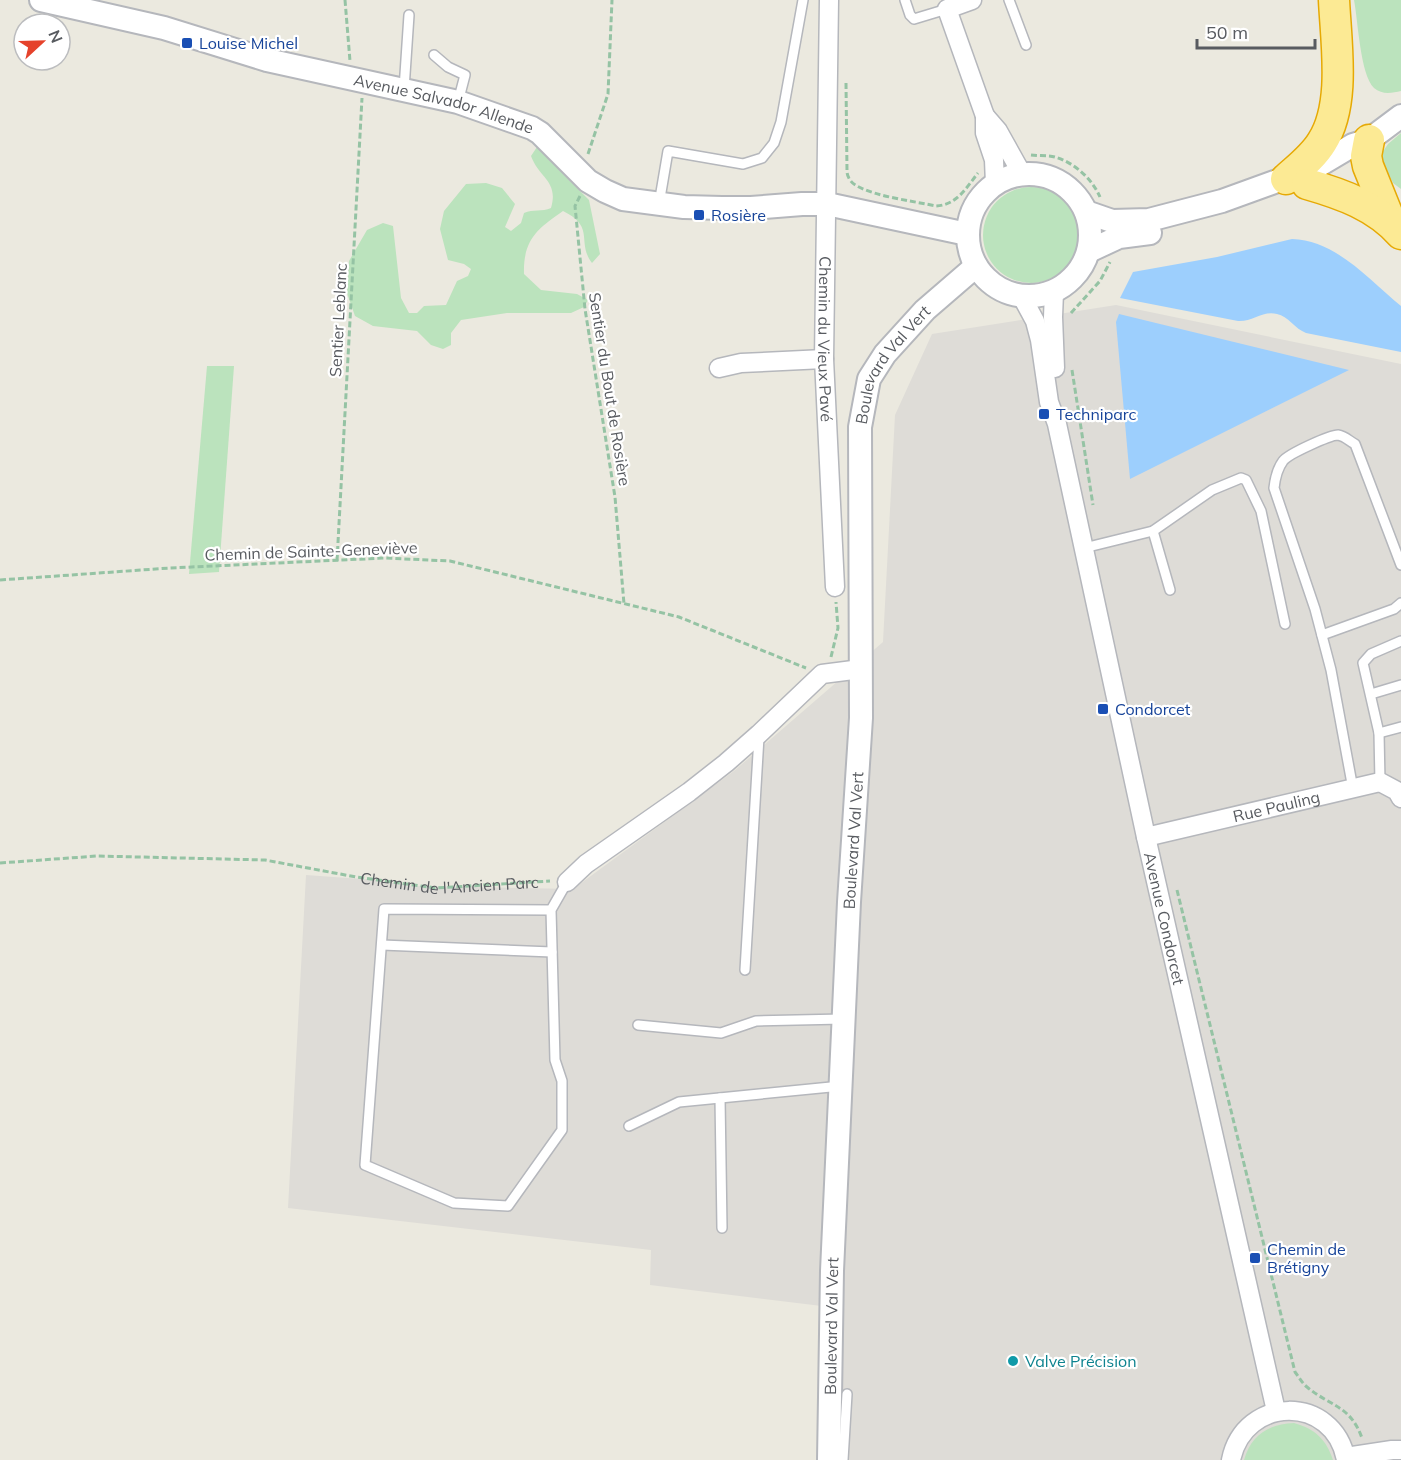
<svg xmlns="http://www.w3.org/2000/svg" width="1401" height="1460" viewBox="0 0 1401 1460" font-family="Mulish,sans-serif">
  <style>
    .industrial { fill: #dedcd7 }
    .green { fill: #bbe3bd }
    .water { fill: #9dcffd }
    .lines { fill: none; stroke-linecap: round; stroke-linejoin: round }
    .service-casing { stroke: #b5b7bc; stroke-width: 12 }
    .minor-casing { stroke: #b5b7bc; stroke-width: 21 }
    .tertiary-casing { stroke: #b5b7bc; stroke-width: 26 }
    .trunk-casing { stroke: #e6a904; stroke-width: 33 }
    .path { stroke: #95c3a4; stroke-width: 3; stroke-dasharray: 6 3; stroke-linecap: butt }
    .service { stroke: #fff; stroke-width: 9 }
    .minor { stroke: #fff; stroke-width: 18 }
    .tertiary { stroke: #fff; stroke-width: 22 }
    .trunk { stroke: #fcea94; stroke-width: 30 }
    .transit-dot { fill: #1a4fb4; stroke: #fff; stroke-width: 2 }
    .culture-dot { fill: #0f9aa8; stroke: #fff; stroke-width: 2 }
    .labels { text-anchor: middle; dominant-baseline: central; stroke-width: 4.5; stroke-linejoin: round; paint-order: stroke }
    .transit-label { font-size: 16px; fill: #164399; stroke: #fff; text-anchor: start }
    .street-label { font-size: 16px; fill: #585b60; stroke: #fff }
    .culture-label { font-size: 16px; fill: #0d838f; stroke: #fff; text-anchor: start }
  </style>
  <rect width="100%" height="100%" fill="#ebe9df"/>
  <polygon class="industrial" points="1116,305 1401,364 1401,1460 836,1460 838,1308 650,1285 651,1250 288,1208 306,875 375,880 412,886 573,889 734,771 883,642 895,415 932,334"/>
  <g class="green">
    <path d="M1354,0H1401V91C1392,93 1382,95 1374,88C1360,74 1358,20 1354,0Z"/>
    <polygon points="1401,133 1401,189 1393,183 1380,156 1388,144"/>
    <path d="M537,147L546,150L556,160L563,174L589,200L600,254L592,263C576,242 596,227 563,211C537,229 523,240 524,274L541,290L577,294L588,300L584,307L571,313H507L461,320L451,333V345L443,349L431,345L417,331L373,326L355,316L347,293L349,261L367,230L383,223L393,226L401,298L409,313H417L424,306L446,305L457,281L468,276L471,269L464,264L448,260L440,229L444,211L466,184L486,183L502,188L515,204L505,227L511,231L521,223L524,213C533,209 542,212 551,208C559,181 539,178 531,156Z"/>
    <circle cx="1031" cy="235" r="48"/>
    <polygon points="207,366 234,366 219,572 189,574"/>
    <path d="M1294,1423C1315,1429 1326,1439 1333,1460H1244C1251,1435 1269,1424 1294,1423Z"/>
  </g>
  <g class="water">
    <path d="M1292,239C1336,240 1369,280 1401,306V352L1306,333C1295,329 1288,316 1277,314C1263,310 1252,322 1238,321L1120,298L1133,272L1217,257Z"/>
    <polygon points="1119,314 1349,370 1130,479 1116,322"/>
  </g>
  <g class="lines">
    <g class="service-casing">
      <g id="service">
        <polyline points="905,0 910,15 914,19 947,9"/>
        <polyline points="1009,0 1026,45"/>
        <polyline points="434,55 448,67 465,75 458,102"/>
        <polyline points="404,89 409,15"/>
        <polyline points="659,204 668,151 743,164 762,158 774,143 781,122 803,0"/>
        <polyline points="1153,531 1170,590"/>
        <polyline points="1084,548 1153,531 1212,490 1241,478 1246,480 1261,511 1285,624"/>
        <polyline points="1322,635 1394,609 1401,603"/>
        <polyline points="1371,694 1401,685"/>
        <polyline points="1379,733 1401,727"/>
        <polyline points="1380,782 1379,733 1363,663 1371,654 1401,641"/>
        <path d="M1353,789L1331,670L1315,609L1274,488C1275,479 1277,469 1283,461C1288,454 1330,435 1338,435C1345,436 1349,441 1355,444L1401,565"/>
        <polyline points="551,910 555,1060 562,1081 562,1130 508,1206 454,1203 365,1165 384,909 551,910 567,882"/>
        <polyline points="382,945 552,952"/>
        <polyline points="745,970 759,737"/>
        <polyline points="638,1025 721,1033 756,1021 843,1019"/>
        <polyline points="720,1098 722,1228"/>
        <polyline points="629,1126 679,1102 841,1086"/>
        <polyline points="843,1460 847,1394"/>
      </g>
    </g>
    <g class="minor-casing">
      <g id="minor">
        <path id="s2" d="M829,0L824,359L835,587"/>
        <polyline points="972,0 947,9 985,116"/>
        <polyline points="995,184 994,160 985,133 985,116 998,131 1022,174"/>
        <polyline points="1054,292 1053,317 1055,368"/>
        <path id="s3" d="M1022,297L1035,321L1040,340L1049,402L1057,424L1146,837L1276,1411"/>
        <polyline points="719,368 741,363 824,359"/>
        <path id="s4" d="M1146,837L1380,782L1397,791L1401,798"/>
        <polyline points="567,882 586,864 689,792 726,763 759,734 822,674 861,669"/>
        <polyline points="1346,1457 1392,1450 1401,1450"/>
        <path d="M1231,1460C1244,1395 1334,1394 1346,1460"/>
      </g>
    </g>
    <g class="tertiary-casing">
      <g id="tertiary">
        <path id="s5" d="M41,0L164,28L267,60L458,102L532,128L540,133L588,181L605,191L623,199L684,207L722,208H751L802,204H827L967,234"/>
        <circle cx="1029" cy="235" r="61"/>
        <polyline points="1086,212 1112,221 1149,220 1222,201 1316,167 1353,145 1369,140 1401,116"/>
        <polyline points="1089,251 1119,237 1150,233"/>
        <path id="s6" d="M829,1460L832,1271L849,902L861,718L860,427L869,379L885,354L925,310L976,266"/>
      </g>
    </g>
    <g class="trunk-casing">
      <g id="trunk">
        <polyline points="1369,140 1366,156 1368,166 1391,223"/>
        <path d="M1286,179C1298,168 1313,157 1322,142C1346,105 1336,43 1334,0"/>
        <path d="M1307,184C1342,194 1376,206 1401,234"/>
      </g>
    </g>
    <g class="path">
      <polyline points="345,0 350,61"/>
      <path d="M846,83L847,171C847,177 851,183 857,186C877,197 913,201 936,206C957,205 966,188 978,173"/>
      <polyline points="588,154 608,94 612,0"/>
      <path d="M1031,155C1039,156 1048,155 1055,157C1075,163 1092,179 1100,197"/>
      <polyline points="580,196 575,206 585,309 615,497 624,604"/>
      <polyline points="1071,313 1100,281 1110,262"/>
      <polyline points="1072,370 1093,505"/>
      <polyline points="337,561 362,98"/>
      <polyline points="0,580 170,568 385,558 450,561 679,617 806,668"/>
      <polyline points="831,657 838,628 836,602"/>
      <path id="s1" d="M0,863L97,856L265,860L356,877L436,888L550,881"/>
      <path d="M1177,890L1295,1372C1299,1377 1302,1383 1307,1387C1331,1407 1350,1405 1362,1438"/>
    </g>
    <use href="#service" class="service"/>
    <use href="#minor" class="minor"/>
    <use href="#tertiary" class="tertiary"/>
    <use href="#trunk" class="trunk"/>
  </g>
  <g class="transit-dot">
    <rect x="181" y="37" width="12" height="12" rx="3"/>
    <rect x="693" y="209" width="12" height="12" rx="3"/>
    <rect x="1038" y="408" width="12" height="12" rx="3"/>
    <rect x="1097" y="703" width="12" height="12" rx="3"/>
    <rect x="1249" y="1252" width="12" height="12" rx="3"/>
  </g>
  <circle class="culture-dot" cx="1013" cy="1361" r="6"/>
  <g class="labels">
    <g class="transit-label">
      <text x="199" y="43">Louise Michel</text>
      <text x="711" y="215">Rosière</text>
      <text x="1056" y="414">Techniparc</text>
      <text x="1115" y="709">Condorcet</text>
      <text x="1267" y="1249">Chemin de<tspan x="1267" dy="18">Brétigny</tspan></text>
    </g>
    <g class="street-label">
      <text stroke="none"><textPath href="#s5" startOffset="416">Avenue Salvador Allende</textPath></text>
      <text transform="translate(338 320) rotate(-87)">Sentier Leblanc</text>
      <text stroke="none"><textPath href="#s2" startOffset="339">Chemin du Vieux Pavé</textPath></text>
      <text stroke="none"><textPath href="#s6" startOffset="1106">Boulevard Val Vert</textPath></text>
      <text transform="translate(610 389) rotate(81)">Sentier du Bout de Rosière</text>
      <text transform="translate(311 551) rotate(-2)">Chemin de Sainte-Geneviève</text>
      <text stroke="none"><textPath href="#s4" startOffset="134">Rue Pauling</textPath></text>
      <text stroke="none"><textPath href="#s6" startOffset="620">Boulevard Val Vert</textPath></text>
      <text stroke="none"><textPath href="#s1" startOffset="452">Chemin de l'Ancien Parc</textPath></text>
      <text stroke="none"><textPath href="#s3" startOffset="639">Avenue Condorcet</textPath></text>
      <text stroke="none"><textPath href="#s6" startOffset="134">Boulevard Val Vert</textPath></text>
    </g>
    <g class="culture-label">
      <text x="1025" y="1361">Valve Précision</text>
    </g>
  </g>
  <g transform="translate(42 42) rotate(68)"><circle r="28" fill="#ffffff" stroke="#bcbdbf" stroke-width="1.5"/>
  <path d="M0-4.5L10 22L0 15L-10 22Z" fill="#e5422b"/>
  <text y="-9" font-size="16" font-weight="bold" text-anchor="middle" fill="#585b60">N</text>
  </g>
  <path d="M1197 39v9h118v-9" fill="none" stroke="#585b60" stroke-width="3"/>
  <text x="1206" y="39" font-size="18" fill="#585b60" stroke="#ffffff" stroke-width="4.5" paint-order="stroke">50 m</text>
</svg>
